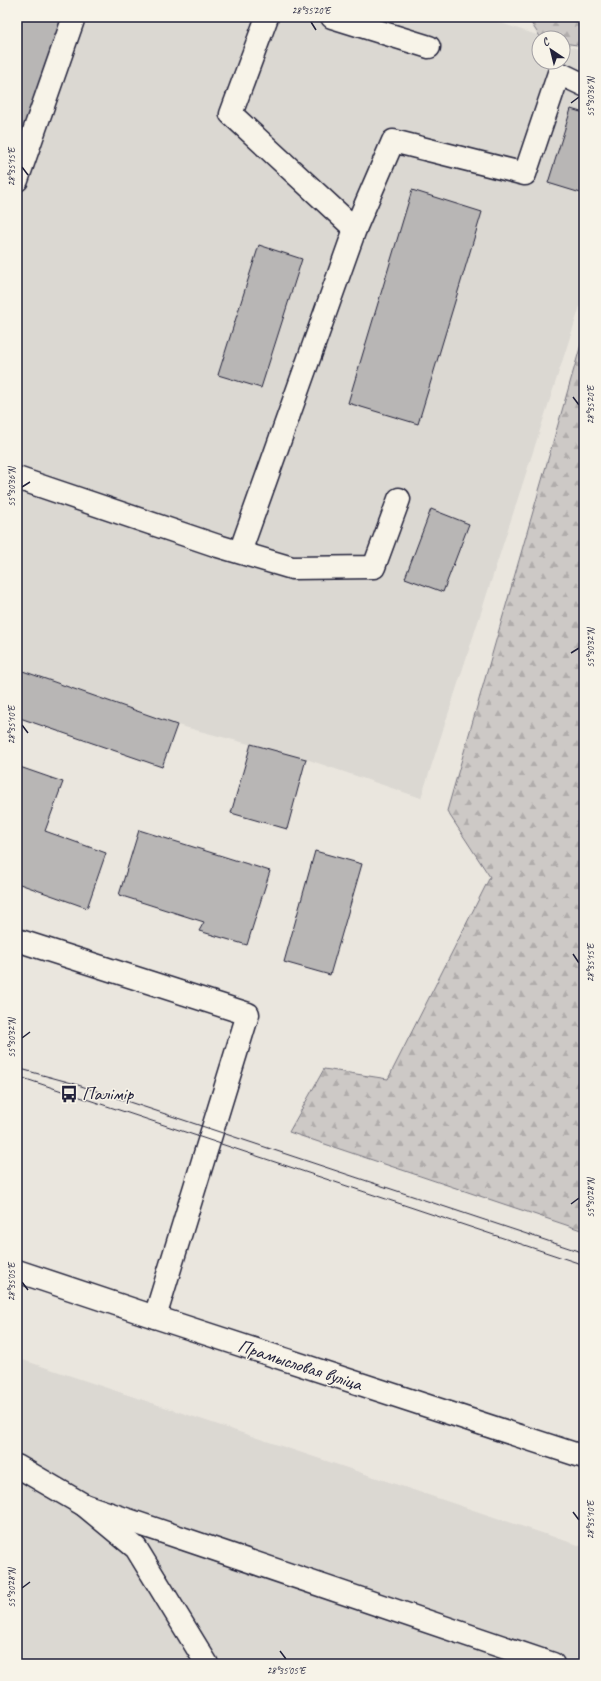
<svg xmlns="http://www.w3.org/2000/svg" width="601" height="1681" viewBox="0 0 601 1681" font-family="Caveat,sans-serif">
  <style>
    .built { fill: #dbd8d2 }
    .forest { fill: url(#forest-firs); stroke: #787680 }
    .building { fill: #b8b6b5; stroke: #22223b }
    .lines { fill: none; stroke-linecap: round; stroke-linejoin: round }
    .minor-casing { stroke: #22223b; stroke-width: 25 }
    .major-casing { stroke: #22223b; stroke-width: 25 }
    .minor { stroke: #f7f3e8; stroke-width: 22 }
    .major { stroke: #f7f3e8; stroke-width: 22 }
    .tram { stroke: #22223b; stroke-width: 1 }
    .ticks { fill: none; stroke: #22223b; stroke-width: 1.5 }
    .labels { text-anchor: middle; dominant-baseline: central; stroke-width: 3; stroke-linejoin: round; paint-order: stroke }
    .poi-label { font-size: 19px; fill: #22223b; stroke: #f7f3e8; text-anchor: start }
    .street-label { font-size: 19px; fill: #22223b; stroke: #f7f3e8 }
    .neatline { fill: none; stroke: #22223b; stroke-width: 1.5 }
    .ticks-label { font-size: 10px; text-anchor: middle; fill: #22223b }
  </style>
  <defs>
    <pattern id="forest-firs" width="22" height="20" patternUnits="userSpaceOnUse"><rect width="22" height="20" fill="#cdc9c6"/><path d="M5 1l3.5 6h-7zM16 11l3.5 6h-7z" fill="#b0acab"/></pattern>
  </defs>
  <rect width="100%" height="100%" fill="#eae6de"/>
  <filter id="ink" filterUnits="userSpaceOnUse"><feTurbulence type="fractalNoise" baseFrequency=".025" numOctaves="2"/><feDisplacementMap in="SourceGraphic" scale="8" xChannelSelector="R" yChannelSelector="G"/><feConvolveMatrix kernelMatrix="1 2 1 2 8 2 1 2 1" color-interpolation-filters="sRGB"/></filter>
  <g filter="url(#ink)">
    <g class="built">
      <polygon points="17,17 483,17 546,38 539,38 539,62 563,62 563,44 584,51 584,294 421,798 306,759 177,725 17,669"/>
      <polygon points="17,1358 584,1547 584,1664 17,1664"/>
    </g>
    <g class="forest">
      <polygon points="527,17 584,17 584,46 563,43 563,38 541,38"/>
      <polygon points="584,334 584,1231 289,1132 324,1069 388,1079 490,877 447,811"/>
    </g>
    <g class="building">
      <polygon points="17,17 62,17 17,146"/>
      <polygon points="571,109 584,113 584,194 548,183"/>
      <polygon points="412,190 482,212 418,424 348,403"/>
      <polygon points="259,245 302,259 261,388 218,375"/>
      <polygon points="431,509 469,524 443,592 405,578"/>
      <polygon points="17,669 177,725 162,767 17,717"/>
      <polygon points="251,744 306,759 287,829 231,813"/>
      <polygon points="17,766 63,782 45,831 106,853 87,908 17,883"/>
      <polygon points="139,830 270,871 247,945 199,931 204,922 119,895"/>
      <polygon points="315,851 362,864 330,975 284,962"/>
    </g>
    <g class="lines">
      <g class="minor-casing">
        <g id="minor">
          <polyline points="332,17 429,47"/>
          <polyline points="17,180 74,17"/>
          <polyline points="355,229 393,141 525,174 559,73 584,85"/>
          <polyline points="17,478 218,546 292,568 374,567 399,499"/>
          <polyline points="240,552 355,229 231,114 267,17"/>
          <polyline points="17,940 248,1014 155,1317"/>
          <polyline points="17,1466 84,1505 136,1548 207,1664"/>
          <polyline points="84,1505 553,1664"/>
        </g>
      </g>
      <g class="major-casing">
        <polyline id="major" points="17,1271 155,1317 584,1457"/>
      </g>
      <use href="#minor" class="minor"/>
      <use href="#major" class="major"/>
      <g class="tram">
        <polyline points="17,1068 72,1083 584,1253"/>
        <polyline points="17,1076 584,1265"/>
      </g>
    </g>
  </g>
  <path class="ticks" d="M311,22L316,30M571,103L579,97M22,167L28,175M573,397L579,405M22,487L30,482M571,653L579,648M22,725L28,733M573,954L579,963M22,1038L30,1032M571,1204L579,1198M22,1282L28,1290M573,1512L579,1520M22,1588L30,1582M280,1651L286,1659"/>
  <defs>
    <g id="bus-bare" transform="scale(1.38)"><path d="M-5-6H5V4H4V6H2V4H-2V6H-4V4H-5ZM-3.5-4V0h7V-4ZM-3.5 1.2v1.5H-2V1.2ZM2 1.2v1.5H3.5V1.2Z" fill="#22223b" stroke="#f7f3e8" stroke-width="2.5" paint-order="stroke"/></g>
  </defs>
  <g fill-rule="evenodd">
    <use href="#bus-bare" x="69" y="1094"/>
  </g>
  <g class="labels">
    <g class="poi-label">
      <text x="82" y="1094">Палімір</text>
    </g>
    <g class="street-label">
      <text transform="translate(300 1365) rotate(18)">Прамысловая вуліца</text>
    </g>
  </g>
  <rect width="601" height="1681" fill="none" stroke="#f7f3e8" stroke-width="44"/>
  <g transform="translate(551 50) rotate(325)"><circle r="19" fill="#f7f3e8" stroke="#a29fa3"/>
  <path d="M0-3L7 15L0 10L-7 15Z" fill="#22223b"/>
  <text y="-6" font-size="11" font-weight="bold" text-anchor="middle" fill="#22223b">С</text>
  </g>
  <rect x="22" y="22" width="557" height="1637" class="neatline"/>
  <g class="ticks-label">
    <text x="311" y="14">28°35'20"E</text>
    <text transform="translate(590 97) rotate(-90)" y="4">55°30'36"N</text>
    <text transform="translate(11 167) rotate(-90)" y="4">28°35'15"E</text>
    <text transform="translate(590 405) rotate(-90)" y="4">28°35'20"E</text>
    <text transform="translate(11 487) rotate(-90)" y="4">55°30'36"N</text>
    <text transform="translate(590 648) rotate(-90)" y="4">55°30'32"N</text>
    <text transform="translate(11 725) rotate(-90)" y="4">28°35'10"E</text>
    <text transform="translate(590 963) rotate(-90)" y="4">28°35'15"E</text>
    <text transform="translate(11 1038) rotate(-90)" y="4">55°30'32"N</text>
    <text transform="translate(590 1198) rotate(-90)" y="4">55°30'28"N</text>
    <text transform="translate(11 1282) rotate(-90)" y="4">28°35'05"E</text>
    <text transform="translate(590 1520) rotate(-90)" y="4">28°35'10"E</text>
    <text transform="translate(11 1588) rotate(-90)" y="4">55°30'28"N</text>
    <text x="286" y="1674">28°35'05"E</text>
  </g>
</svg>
